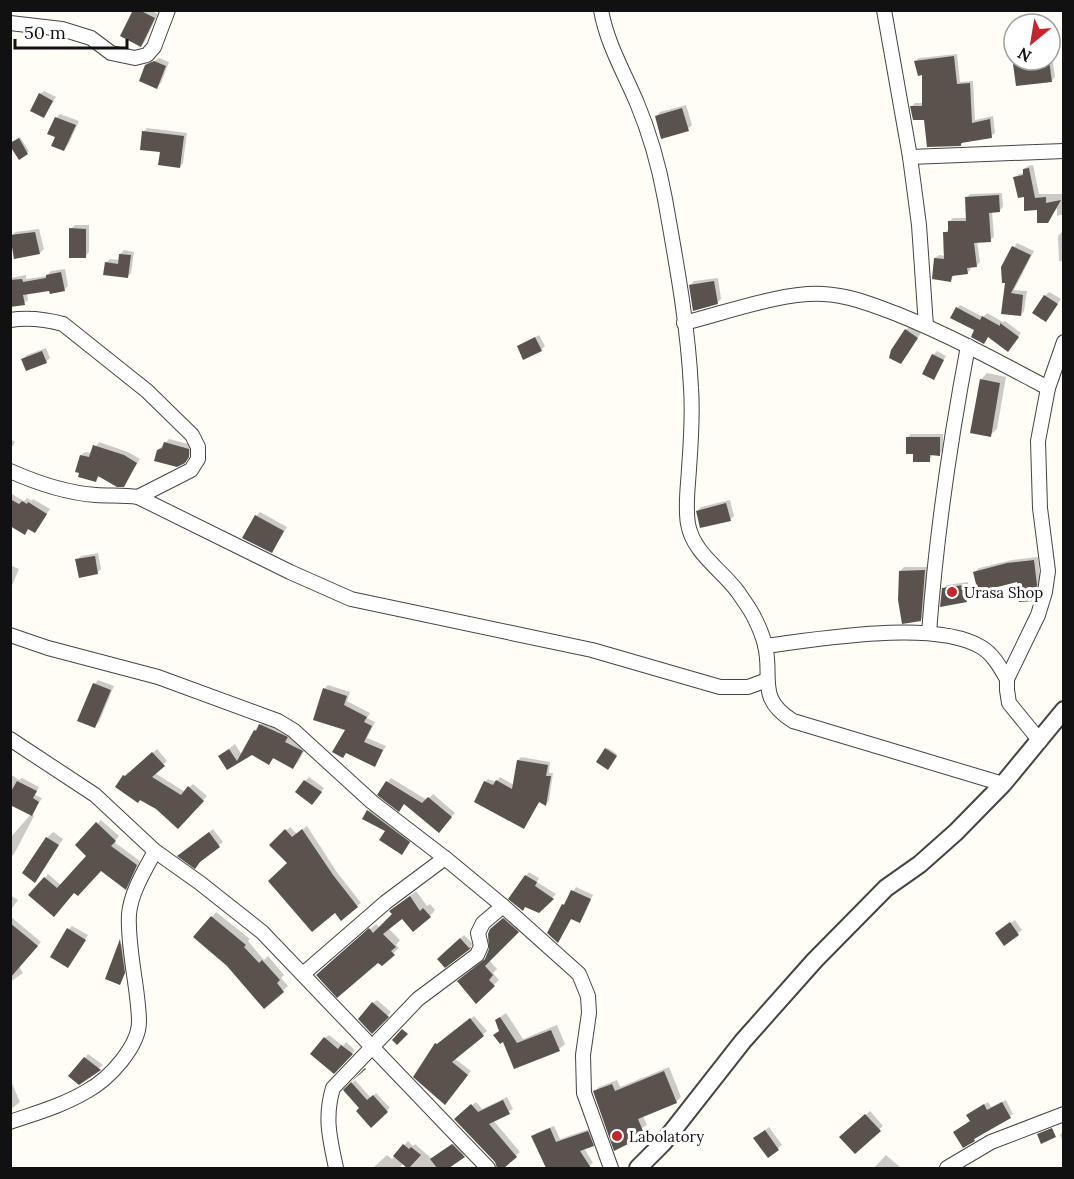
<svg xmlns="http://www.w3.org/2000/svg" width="1074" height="1179" viewBox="0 0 1074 1179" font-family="Lora,serif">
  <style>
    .shadow { fill: #0003 }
    .building { fill: #5a524d }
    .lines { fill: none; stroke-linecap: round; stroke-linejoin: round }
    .minor-casing { stroke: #444; stroke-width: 16 }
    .tertiary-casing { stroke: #444; stroke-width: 20 }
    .minor { stroke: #fff; stroke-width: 14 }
    .tertiary { stroke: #fff; stroke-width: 16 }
    .poi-dot { fill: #c4262e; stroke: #fff; stroke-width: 2 }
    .labels { text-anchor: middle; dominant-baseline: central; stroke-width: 6; stroke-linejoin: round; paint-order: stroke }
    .poi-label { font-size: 15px; fill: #111; stroke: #fff; text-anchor: start }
  </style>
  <rect width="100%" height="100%" fill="#fffdf5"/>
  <g class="shadow">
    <polygon points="135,10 150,10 158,14 145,41 141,45"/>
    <polygon points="957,54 960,82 973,81 975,120 993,116 995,133 991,136 964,141 961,145 912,106 915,103 923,103 923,73 915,61 919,58"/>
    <polygon points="1050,57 1052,57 1055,77 1051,81 1015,64 1019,60 1050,60"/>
    <polygon points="159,58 169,62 161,83 157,87 147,66"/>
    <polygon points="44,91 56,97 44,116 40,94"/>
    <polygon points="686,105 692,125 688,129 657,116 660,112"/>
    <polygon points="60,114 79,121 68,145 64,149 56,136 56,118"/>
    <polygon points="147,128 187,133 183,163 180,167 144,131"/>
    <polygon points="20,137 29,151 19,158 12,142"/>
    <polygon points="1033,165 1039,194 1064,194 1064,214 1057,216 1057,208 1049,218 1025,195 1015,178 1019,174 1024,173 1024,169 1028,166"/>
    <polygon points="1002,193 1003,207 999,211 992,211 994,237 990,240 977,241 980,262 977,265 970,266 971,269 968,272 954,274 951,280 935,258 939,255 946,256 945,233 948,230 949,222 953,218 968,218 966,198 970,194"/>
    <polygon points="75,225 89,225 89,252 86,256 71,229"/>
    <polygon points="39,229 44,249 40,253 12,236 15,232"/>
    <polygon points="1062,232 1064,232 1064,261 1059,261 1058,236"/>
    <polygon points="1017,243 1034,251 1014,290 1027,291 1024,311 1021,315 1003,313 1006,281 1003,267"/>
    <polygon points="124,250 134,252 131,273 127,277 106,263 110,259 120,260 120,254"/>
    <polygon points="65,269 68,286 64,290 50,289 27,293 28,300 24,303 10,306 10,278 26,275 26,279 47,276 51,271"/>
    <polygon points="718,278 721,299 717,303 690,285 694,281"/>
    <polygon points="1049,292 1061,299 1046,320 1045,296"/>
    <polygon points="960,305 983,317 987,313 1003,322 1005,321 1021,333 1012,346 989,336 984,342 976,330 957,308"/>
    <polygon points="910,326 921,333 901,362 906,330"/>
    <polygon points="539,335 545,346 541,350 519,347"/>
    <polygon points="46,348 50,358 46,362 23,359 27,355"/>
    <polygon points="937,351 946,356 933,378 933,355"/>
    <polygon points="987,373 1006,377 997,429 990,435 981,380"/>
    <polygon points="911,434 943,434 943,450 939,454 933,454 929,461 915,453 907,438"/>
    <polygon points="10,439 15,442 10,450"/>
    <polygon points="169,439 192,445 192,452 188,457 158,450"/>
    <polygon points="99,442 128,452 140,459 123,485 100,476 95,480 81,455 85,452 92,453"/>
    <polygon points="10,493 24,501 27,498 32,501 33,499 50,509 35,532 29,528 24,533 10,525"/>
    <polygon points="730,500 734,516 730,520 697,511 701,507"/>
    <polygon points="260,512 287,527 272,551 256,516"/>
    <polygon points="98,553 101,569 97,573 77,560 81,556"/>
    <polygon points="1038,557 1040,580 1036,595 1032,599 1018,580 975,572 979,568 1012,560"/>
    <polygon points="10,565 19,569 10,590"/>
    <polygon points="904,567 928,567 924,616 920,620 900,571"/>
    <polygon points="968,582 971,597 967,600 943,589 947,585"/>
    <polygon points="98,680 114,686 99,722 95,726 95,684"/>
    <polygon points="328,685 350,692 347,701 370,713 367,718 375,722 367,738 386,746 375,765 347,752 343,756 347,729 314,719 325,688"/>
    <polygon points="266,719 307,746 298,762 293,767 274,758 269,763 252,753 227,768 220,756 235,744 242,755 255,730"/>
    <polygon points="608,748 617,754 609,767 606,749"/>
    <polygon points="157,749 167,761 155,773 185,792 193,784 207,796 178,827 157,808 117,786 128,772 130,773"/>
    <polygon points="521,757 550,762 549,773 553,773 549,801 546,804 540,801 524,827 485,782 488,779 496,782 500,777 514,785 518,761"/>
    <polygon points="10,774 19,780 22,778 39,787 35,795 42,798 32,814 34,816 14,854 10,858 10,838 31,814 10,803"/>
    <polygon points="309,777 324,788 316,799 305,781"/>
    <polygon points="391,778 427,800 433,794 455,813 442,827 405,802 399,810 379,794"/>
    <polygon points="371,808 412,839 405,850 387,830 364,818"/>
    <polygon points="101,820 119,836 114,842 140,861 129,884 126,888 101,869 75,891 58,911 45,878 48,874 61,885 88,856 77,845"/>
    <polygon points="307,826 336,871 361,903 357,906 271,845 290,827 297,834"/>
    <polygon points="213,829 223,842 219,845 202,858 183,852"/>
    <polygon points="53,832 63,839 35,881 47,838"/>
    <polygon points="529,872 539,878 537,882 556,894 539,911 526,876"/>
    <polygon points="576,887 593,895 583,917 580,921 572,918 558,941 549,933 563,905"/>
    <polygon points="416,891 427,906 430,904 435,910 430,916 403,917 388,928 400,940 396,945 399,948 382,964 379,961 323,970 376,924 380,928 394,914 397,906"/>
    <polygon points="10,895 18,900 10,911"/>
    <polygon points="216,912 250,939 248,941 264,960 268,956 284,975 281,978 288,986 264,1007 212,917"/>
    <polygon points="509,914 523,926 489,960 497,969 493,973 499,980 476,1001 459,982 487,958 498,923"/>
    <polygon points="10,916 41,942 19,966 23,973 10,982"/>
    <polygon points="1015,920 1022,930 1005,943 1001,929"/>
    <polygon points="72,926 88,935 68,966 69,929"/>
    <polygon points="464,935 473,944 469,948 439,959"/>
    <polygon points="124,938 128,968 119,983 107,978"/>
    <polygon points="377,1000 391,1012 372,1032 373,1003"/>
    <polygon points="506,1013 523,1039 557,1025 565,1044 559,1049 515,1067 496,1020"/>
    <polygon points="474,1016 487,1031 454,1058 471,1071 448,1100 437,1044"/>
    <polygon points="329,1035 343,1046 346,1042 355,1050 334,1072 325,1038"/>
    <polygon points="88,1054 103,1065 79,1083 85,1058"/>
    <polygon points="669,1067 681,1097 676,1102 643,1116 647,1125 634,1133 635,1136 631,1141 595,1091 599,1087 617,1080 620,1087"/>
    <polygon points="10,1079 20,1102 10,1110"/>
    <polygon points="355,1080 371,1098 376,1093 390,1108 371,1125 361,1108 345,1090"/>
    <polygon points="507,1097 513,1109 493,1120 520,1152 502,1168 497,1168 498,1165 459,1115 476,1102 482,1109"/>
    <polygon points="1006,1100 1013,1114 964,1146 971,1121 968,1115 988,1102 991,1107"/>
    <polygon points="870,1111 883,1126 855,1152 841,1137"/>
    <polygon points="554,1126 560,1139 592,1128 597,1141 593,1145 584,1148 593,1163 589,1166 585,1168 555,1168 533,1137 536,1133"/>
    <polygon points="769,1127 782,1145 768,1156 759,1135"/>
    <polygon points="1063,1132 1064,1132 1064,1143 1060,1135"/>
    <polygon points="408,1141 413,1146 415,1144 432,1159 457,1141 467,1152 446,1168 409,1168 403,1164 400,1168 373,1168 387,1155 392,1159"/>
    <polygon points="886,1155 901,1168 874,1168"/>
  </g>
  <g class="building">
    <polygon points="133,10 139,10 155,18 141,47 120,36"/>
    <polygon points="954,56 957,84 970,83 972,123 990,119 992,138 961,143 961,146 927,147 924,120 913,120 910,106 922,106 922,75 918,76 914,61"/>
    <polygon points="1049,60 1052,82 1016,86 1013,64"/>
    <polygon points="154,61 166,66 157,89 139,81 145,65"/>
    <polygon points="39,93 53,101 44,118 30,111"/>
    <polygon points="682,108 689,131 661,139 655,116"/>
    <polygon points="55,117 76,125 64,151 51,146 55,137 47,134"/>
    <polygon points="142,131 184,136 180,168 158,165 160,152 140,150"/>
    <polygon points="19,138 28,154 19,160 10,146 10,143"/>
    <polygon points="1029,168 1035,198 1046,197 1046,203 1061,200 1048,223 1037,223 1037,210 1024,211 1024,197 1018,198 1013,177 1023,175 1023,169"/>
    <polygon points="999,195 1000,212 989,213 991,242 974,243 977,267 967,268 968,274 952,276 951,282 932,279 934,258 944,259 943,232 948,232 948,221 966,221 965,197"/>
    <polygon points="69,228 86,229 86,258 69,258"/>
    <polygon points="35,232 40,254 14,259 10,235"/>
    <polygon points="1012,246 1031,255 1011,293 1023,295 1021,316 1001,314 1005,283 1002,283 1001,267"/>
    <polygon points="119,254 131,255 128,278 103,275 105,262 118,264"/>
    <polygon points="61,272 65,291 50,294 49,291 23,295 25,305 10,307 10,280 22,279 23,282 46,278 46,275"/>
    <polygon points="714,281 718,304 693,311 689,285"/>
    <polygon points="1044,295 1058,304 1046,322 1032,313"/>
    <polygon points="956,307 980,320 982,316 1000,326 1000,323 1019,337 1008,352 988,337 984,344 971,337 974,330 950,318"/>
    <polygon points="905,329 918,338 901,364 889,358 891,350"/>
    <polygon points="535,337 542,351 523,360 517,346"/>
    <polygon points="42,351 47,363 26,371 21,359"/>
    <polygon points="932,354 944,360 934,380 922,374"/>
    <polygon points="980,379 1000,383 991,437 970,433"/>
    <polygon points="906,437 940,437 940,456 930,455 930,462 913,462 913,454 906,454"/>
    <polygon points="164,442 189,449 189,457 185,463 177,467 154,461 157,450 162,448"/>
    <polygon points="93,445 124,455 137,463 124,487 117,487 98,476 96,482 78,477 79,473 75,472 80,455 89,457"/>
    <polygon points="10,499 19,504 22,501 27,504 28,502 47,514 35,533 28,529 25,535 10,526"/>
    <polygon points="726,503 731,521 700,528 696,511"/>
    <polygon points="255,515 284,531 272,553 242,538"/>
    <polygon points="95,556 98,574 79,578 75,559"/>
    <polygon points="1034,560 1037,585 1033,601 1019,602 1017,582 978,592 973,572 1007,563"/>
    <polygon points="925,570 921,621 902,624 898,600 899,571"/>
    <polygon points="964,585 967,602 940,607 942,588"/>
    <polygon points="93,683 111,690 95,728 77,721"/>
    <polygon points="323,688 347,696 344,705 367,717 364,722 372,726 364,742 383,750 375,767 346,753 343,758 332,752 345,730 313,720"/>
    <polygon points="259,724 288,737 285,742 303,751 293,769 273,758 269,765 252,755 227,770 218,756 229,749 237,761 254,730 256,731"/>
    <polygon points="605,748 617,756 608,770 596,762"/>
    <polygon points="152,752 165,766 152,777 181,795 188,786 204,801 178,829 156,809 140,800 138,803 115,787 123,775 125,776"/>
    <polygon points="517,760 548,765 546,776 551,776 546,806 539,802 524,829 474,802 484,781 493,785 496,780 512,789"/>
    <polygon points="304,780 322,792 312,805 295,792"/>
    <polygon points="17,781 37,791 33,798 39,802 32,816 10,805 10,793"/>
    <polygon points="386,781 422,803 428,797 452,817 439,833 404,804 399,812 377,795"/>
    <polygon points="367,810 410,842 402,855 379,840 385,831 362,819"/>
    <polygon points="96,822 116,841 111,846 137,865 126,890 101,871 78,896 74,893 54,917 28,895 44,877 57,888 86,856 75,845"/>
    <polygon points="285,829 292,837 302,829 333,875 358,907 341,921 335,913 312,932 268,881 287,863 269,845"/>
    <polygon points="209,832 220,847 200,862 195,869 177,856"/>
    <polygon points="46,837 59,845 35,883 22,873"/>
    <polygon points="525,875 537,882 535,886 554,899 539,913 525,907 523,911 508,899"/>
    <polygon points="571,890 591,899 580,923 571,919 558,943 547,933 562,904 564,905"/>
    <polygon points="410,896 420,911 423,908 431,917 413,932 402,919 383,934 396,947 391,951 395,955 382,966 378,963 337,998 316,975 369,928 373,933 392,914 389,911"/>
    <polygon points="211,916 246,945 244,947 259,963 262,960 280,980 277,983 284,992 264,1009 227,966 193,937"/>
    <polygon points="503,918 519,932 485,966 493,975 489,980 495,986 476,1004 457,981 485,959 489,949 488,934 490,929"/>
    <polygon points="1010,922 1019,935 1004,946 995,933"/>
    <polygon points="10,923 38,946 10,978"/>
    <polygon points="67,928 86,940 68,968 50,957"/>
    <polygon points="460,938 469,948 471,947 470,949 445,968 437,959"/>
    <polygon points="120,939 125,973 120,985 105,979"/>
    <polygon points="372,1002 389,1017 372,1034 358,1019"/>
    <polygon points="500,1017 517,1043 551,1030 560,1051 514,1069 503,1042 500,1044 493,1035 499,1031 495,1020"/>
    <polygon points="470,1018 484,1036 452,1062 468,1075 445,1105 413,1077 435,1043 437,1044"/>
    <polygon points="402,1029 408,1034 397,1045 392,1040"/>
    <polygon points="324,1037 338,1049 341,1045 353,1054 334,1074 310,1054"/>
    <polygon points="84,1057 101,1070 79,1085 68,1076"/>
    <polygon points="365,1068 366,1069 351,1082 367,1100 373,1095 388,1112 371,1128 356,1111 359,1108 343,1090"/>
    <polygon points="664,1071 677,1103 638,1119 643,1131 629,1137 632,1142 614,1151 593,1091 612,1084 615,1091"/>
    <polygon points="503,1100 510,1114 489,1124 517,1157 504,1168 497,1168 495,1162 454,1119 471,1104 478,1112"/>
    <polygon points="1002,1102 1011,1118 974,1139 975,1141 963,1148 953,1132 970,1121 966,1115 984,1104 987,1110"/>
    <polygon points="865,1114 881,1131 855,1154 839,1137"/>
    <polygon points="550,1128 556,1142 588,1131 594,1146 580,1151 591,1168 546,1168 531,1136"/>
    <polygon points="1052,1128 1056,1137 1041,1144 1037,1134"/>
    <polygon points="765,1130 779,1150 768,1158 753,1138"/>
    <polygon points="403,1144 409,1149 411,1147 421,1155 409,1168 407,1168 393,1156"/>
    <polygon points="452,1144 465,1157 449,1168 437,1168 430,1159"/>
  </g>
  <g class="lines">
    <g class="minor-casing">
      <g id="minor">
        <path d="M601,10C607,44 624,72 637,103C650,134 659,166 665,199C676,261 688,325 691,388C693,415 691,442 689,469C688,487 685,506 688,524C693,553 722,570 738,592C744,601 751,610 755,619C759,627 763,637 765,645C773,678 756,698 793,721L1003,784"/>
        <polyline points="884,10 910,157 919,225 926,326"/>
        <polyline points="10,23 62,29 91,38 111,53 135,58 147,55 154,47 168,10"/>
        <polyline points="910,157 1064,151"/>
        <path d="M10,320C29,317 45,319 63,324L147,391L192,435L198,447V459L191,470L138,497"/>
        <path d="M684,323C725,313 781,292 823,294C849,295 873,305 897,314C949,335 999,362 1048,388"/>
        <path d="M10,471C37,483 66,493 96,495C110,496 123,495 138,497L290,572L351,599L592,650L720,687H748L767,680"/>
        <path d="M929,633C936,537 950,441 968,346"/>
        <polyline points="10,635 48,648 158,677 278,721 293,730 372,802 445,858 503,906 579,974 588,996 589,1013 583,1055 584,1093 611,1168"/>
        <path d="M765,646C820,639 934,619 981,647C993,654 1000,667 1007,679"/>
        <polyline points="10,739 95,795 155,851 200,883 262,932 488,1168"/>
        <polyline points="1040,741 1009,703 1007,690 1007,679 1038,615 1045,592 1048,571 1040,508 1038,441 1048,388 1064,342"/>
        <polyline points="303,974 386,902 445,858"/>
        <path d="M10,1122C36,1113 64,1105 87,1091C109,1079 140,1046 139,1020C138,986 127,947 129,914C131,892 145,870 155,851"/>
        <path d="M336,1168C330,1139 324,1118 333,1088L418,999L477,955L481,946L478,933L483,923L503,906"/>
        <polyline points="947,1168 991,1142 1064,1114"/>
      </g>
    </g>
    <g class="tertiary-casing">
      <polyline id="tertiary" points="638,1168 663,1143 743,1041 815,960 886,888 920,864 956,832 1003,784 1064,710"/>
    </g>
    <use href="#minor" class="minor"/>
    <use href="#tertiary" class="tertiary"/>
  </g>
  <g class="poi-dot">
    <circle cx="952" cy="592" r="6"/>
    <circle cx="617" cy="1136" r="6"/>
  </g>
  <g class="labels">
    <g class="poi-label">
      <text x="964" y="592">Urasa Shop</text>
      <text x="629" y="1136">Labolatory</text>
    </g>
  </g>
  <rect width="1074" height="1179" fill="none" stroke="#111111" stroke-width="24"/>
  <g transform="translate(1032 42) rotate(210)"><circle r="28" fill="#ffffff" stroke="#a0a0a0" stroke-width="1.5"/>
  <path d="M0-4.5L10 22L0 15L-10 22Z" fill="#c4262e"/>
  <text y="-9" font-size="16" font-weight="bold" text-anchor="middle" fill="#111111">N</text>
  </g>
  <path d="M15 39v9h112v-9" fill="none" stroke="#111111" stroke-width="3"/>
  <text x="24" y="39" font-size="18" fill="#111111" stroke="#ffffff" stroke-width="4.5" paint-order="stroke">50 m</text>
</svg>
